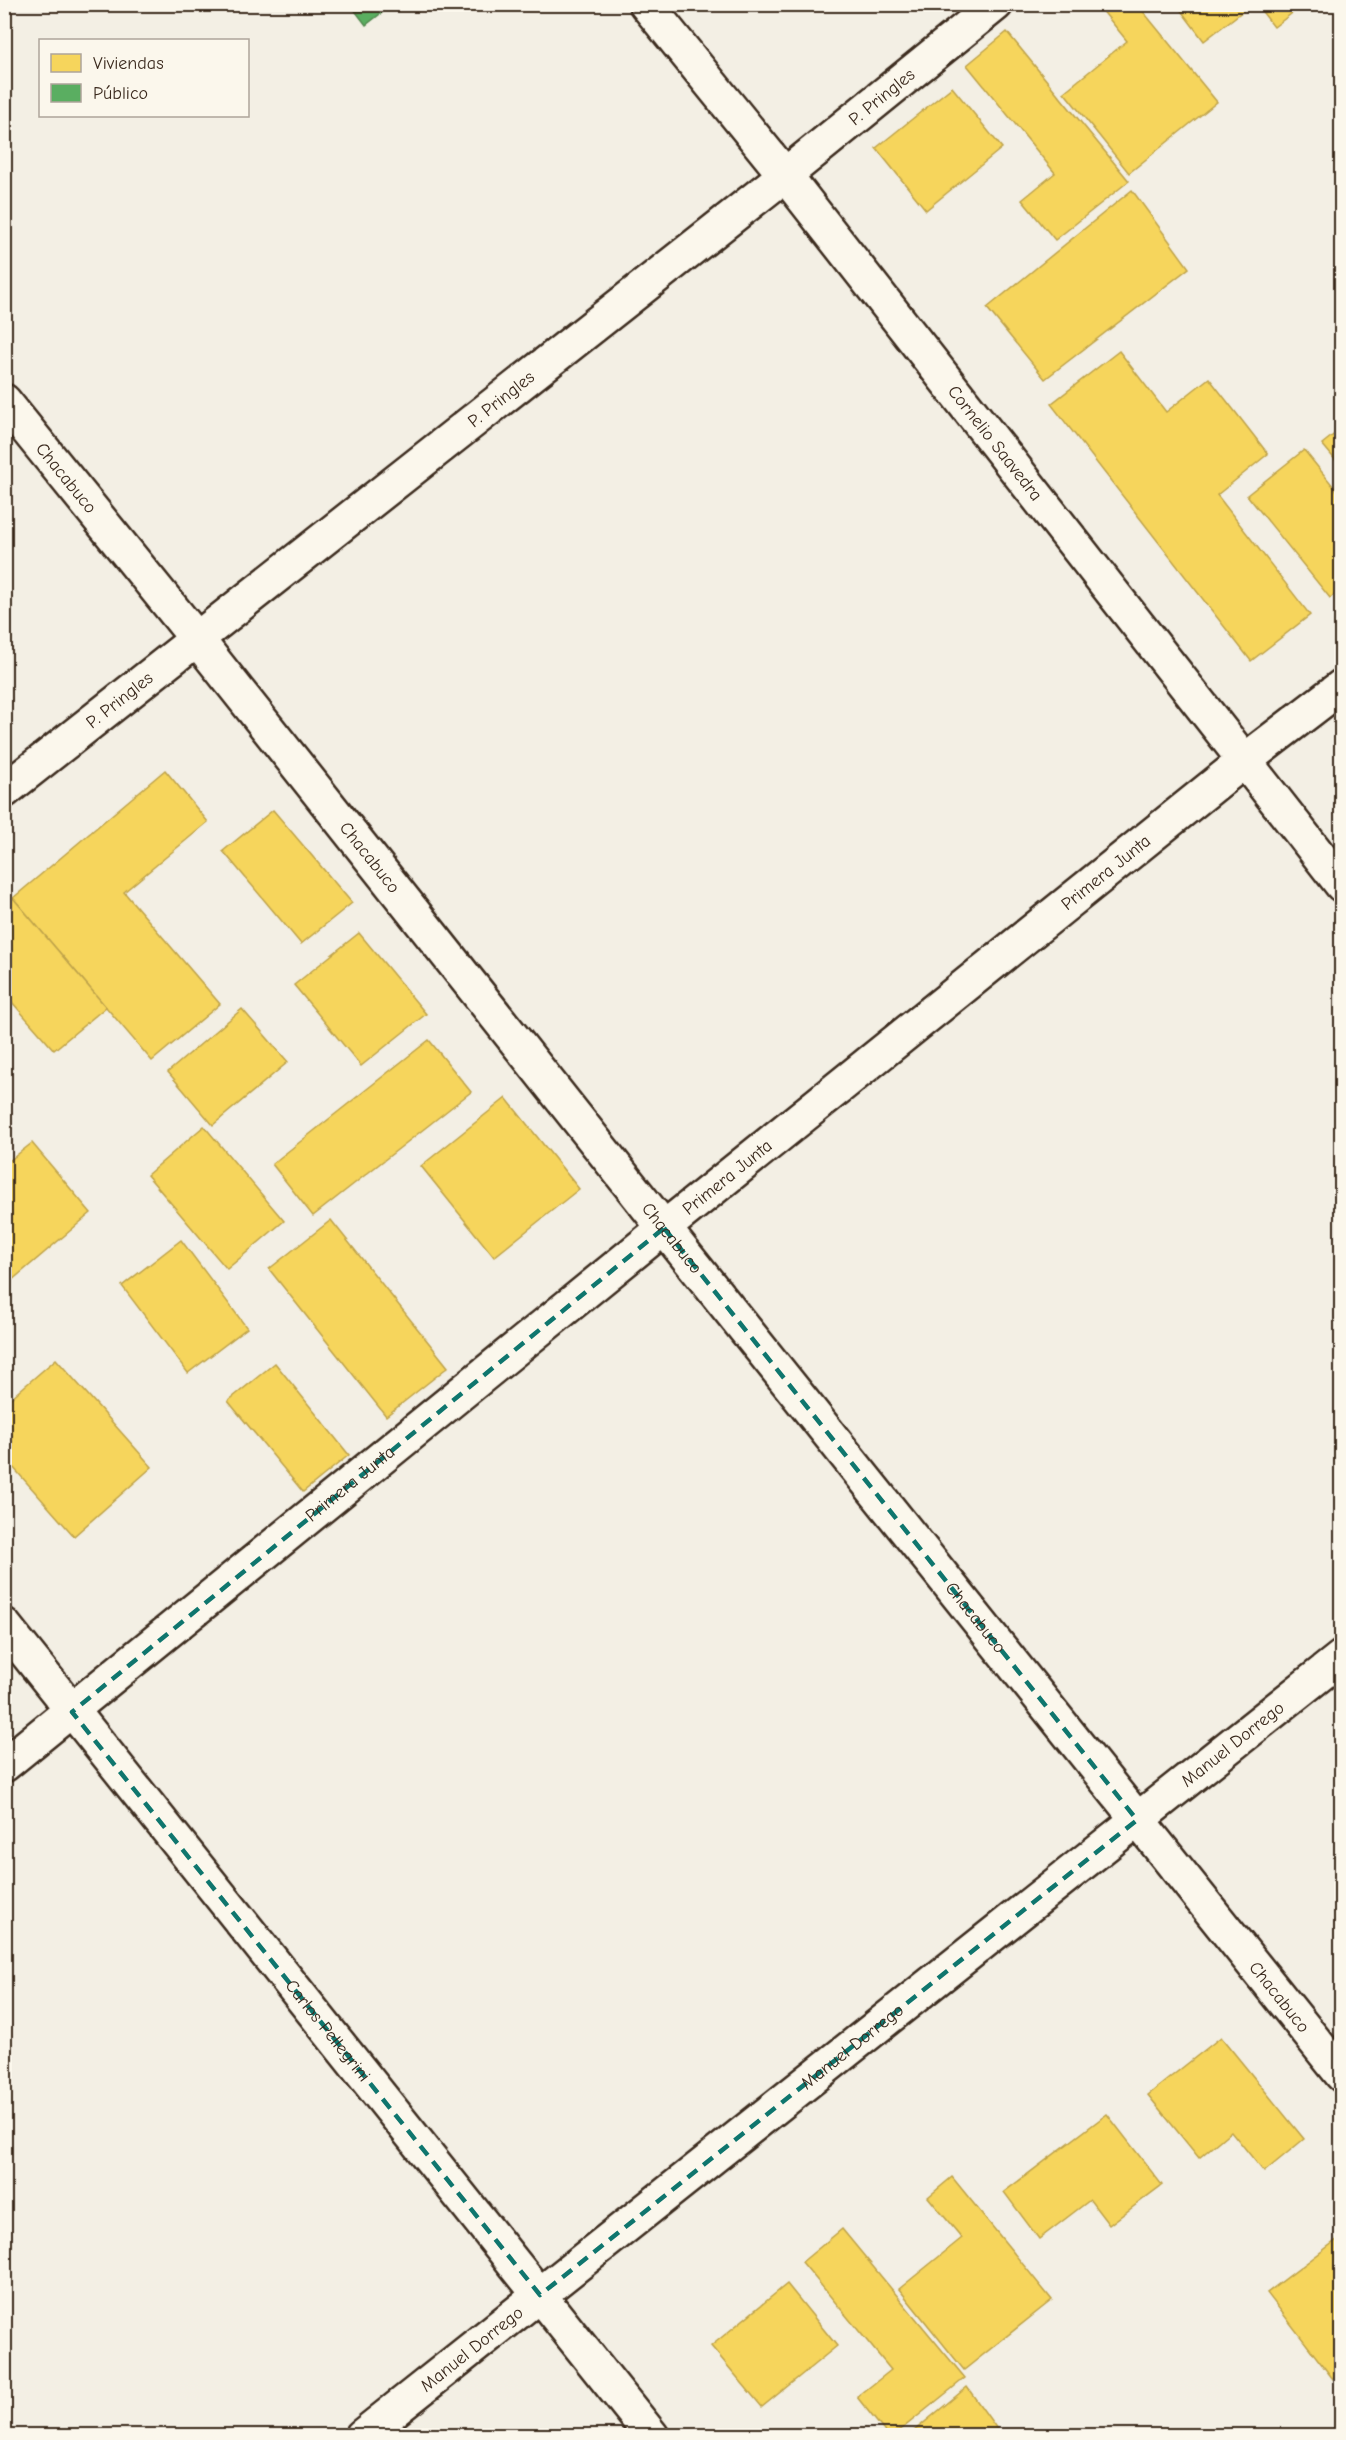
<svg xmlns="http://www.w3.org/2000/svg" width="1346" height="2440" viewBox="0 0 1346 2440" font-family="'Comic Neue',sans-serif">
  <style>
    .homes { fill: #f6d55c; stroke: #bea249; stroke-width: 1.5 }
    .public { fill: #5aae61; stroke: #51864d; stroke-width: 1.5 }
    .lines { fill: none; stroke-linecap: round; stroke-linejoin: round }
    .minor-casing { stroke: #3b2a1e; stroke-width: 38 }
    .minor { stroke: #fbf7ec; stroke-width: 33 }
    .marked { fill: none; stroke: #0f766e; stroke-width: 4.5; stroke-dasharray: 12 8; stroke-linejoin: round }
    .labels { text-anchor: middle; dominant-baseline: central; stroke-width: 6; stroke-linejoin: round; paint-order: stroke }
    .street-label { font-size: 18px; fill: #3b2a1e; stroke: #fbf7ec }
  </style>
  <rect width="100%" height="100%" fill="#f3efe4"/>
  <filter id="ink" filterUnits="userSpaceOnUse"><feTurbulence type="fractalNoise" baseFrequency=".0167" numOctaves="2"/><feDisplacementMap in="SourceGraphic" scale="12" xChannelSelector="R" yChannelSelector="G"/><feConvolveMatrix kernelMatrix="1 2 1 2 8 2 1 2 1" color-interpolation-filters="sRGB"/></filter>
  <g filter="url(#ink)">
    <g class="homes">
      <polygon points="1097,4 1137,4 1217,102 1129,173 1064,92 1127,41"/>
      <polygon points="1176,4 1252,4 1204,41"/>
      <polygon points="1256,4 1304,4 1274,27"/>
      <polygon points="1007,32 1129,181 1055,240 1022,200 1055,173 967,65"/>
      <polygon points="952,87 1002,148 926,210 876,148"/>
      <polygon points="1132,190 1189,268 1045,379 987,308"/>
      <polygon points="1119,351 1166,412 1209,378 1268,454 1217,495 1310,615 1251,661 1051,404"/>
      <polygon points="1342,428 1342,468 1322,444"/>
      <polygon points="1304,450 1342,497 1342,589 1330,598 1247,495"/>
      <polygon points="165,770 208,822 124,892 220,1004 152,1061 13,898"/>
      <polygon points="273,810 352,903 301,944 223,851"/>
      <polygon points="13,898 106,1007 54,1050 4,993 4,906"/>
      <polygon points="359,933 426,1014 361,1066 294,985"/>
      <polygon points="242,1009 288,1062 213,1125 168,1072"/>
      <polygon points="429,1040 471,1092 313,1216 272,1164"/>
      <polygon points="506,1098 579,1189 494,1257 421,1166"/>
      <polygon points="204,1126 284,1221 227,1269 147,1175"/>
      <polygon points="32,1143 91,1213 4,1287 4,1165"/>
      <polygon points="331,1220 448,1367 386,1416 269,1269"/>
      <polygon points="181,1240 247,1328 188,1373 122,1286"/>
      <polygon points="56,1359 152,1467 74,1536 4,1457 4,1404"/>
      <polygon points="275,1363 349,1455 303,1492 228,1401"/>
      <polygon points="1221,2037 1304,2139 1264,2172 1231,2131 1199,2158 1148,2095"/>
      <polygon points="1107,2114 1162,2185 1109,2225 1090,2200 1039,2239 1004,2192"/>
      <polygon points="952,2177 1052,2300 964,2370 899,2289 962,2238 928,2197"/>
      <polygon points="842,2229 965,2378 893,2436 888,2436 857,2397 891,2370 802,2262"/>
      <polygon points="1342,2236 1342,2373 1333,2379 1267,2293"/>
      <polygon points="787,2284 837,2346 762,2407 711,2346"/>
      <polygon points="967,2387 1002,2436 908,2436"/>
    </g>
    <polygon class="public" points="350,4 393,4 366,25"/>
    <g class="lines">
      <g class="minor-casing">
        <g id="minor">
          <path id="s1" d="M646,4L785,175L1342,885"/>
          <path id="s2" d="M4,401L196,638L664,1228L1342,2075"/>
          <path id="s3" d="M4,791L785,175L996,4"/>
          <path id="s4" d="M4,1625L652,2436"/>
          <path id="s5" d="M4,1765L664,1228L1244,761L1342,686"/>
          <path id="s6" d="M362,2436L1342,1657"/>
        </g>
      </g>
      <use href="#minor" class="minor"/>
    </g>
  </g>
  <path class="marked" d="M664,1228L1137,1820L540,2295L72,1712Z"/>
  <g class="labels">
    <g class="street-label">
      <text stroke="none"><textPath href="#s3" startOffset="1119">P. Pringles</textPath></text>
      <text stroke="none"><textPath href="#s3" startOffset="633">P. Pringles</textPath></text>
      <text stroke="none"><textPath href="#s1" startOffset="561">Cornelio Saavedra</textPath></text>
      <text stroke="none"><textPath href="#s2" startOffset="99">Chacabuco</textPath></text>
      <text stroke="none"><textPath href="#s3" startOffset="147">P. Pringles</textPath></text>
      <text stroke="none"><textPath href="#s2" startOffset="585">Chacabuco</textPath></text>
      <text stroke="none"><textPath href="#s5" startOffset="1418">Primera Junta</textPath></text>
      <text stroke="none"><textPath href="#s5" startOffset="932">Primera Junta</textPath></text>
      <text stroke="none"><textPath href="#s2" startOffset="1071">Chacabuco</textPath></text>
      <text stroke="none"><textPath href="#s5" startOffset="446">Primera Junta</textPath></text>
      <text stroke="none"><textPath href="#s2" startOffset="1557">Chacabuco</textPath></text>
      <text stroke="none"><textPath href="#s6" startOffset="1112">Manuel Dorrego</textPath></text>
      <text stroke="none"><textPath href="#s2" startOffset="2043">Chacabuco</textPath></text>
      <text stroke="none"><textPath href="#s4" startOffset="519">Carlos Pellegrini</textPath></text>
      <text stroke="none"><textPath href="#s6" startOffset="626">Manuel Dorrego</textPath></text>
      <text stroke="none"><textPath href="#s6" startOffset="140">Manuel Dorrego</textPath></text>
    </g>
  </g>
  <rect width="1346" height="2440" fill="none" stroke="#fbf7ec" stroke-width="24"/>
  <rect x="12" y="12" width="1322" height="2416" fill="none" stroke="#3b2a1e" stroke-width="2" filter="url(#ink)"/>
  <rect x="39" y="39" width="210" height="78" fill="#fbf7ec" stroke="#aea59a" stroke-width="1.5"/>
  <rect x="51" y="54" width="30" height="18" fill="#f6d55c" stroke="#aea59a" stroke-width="1.5"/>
  <text x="93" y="69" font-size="18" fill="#3b2a1e">Viviendas</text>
  <rect x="51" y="84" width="30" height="18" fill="#5aae61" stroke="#aea59a" stroke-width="1.5"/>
  <text x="93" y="99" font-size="18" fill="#3b2a1e">Público</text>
</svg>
